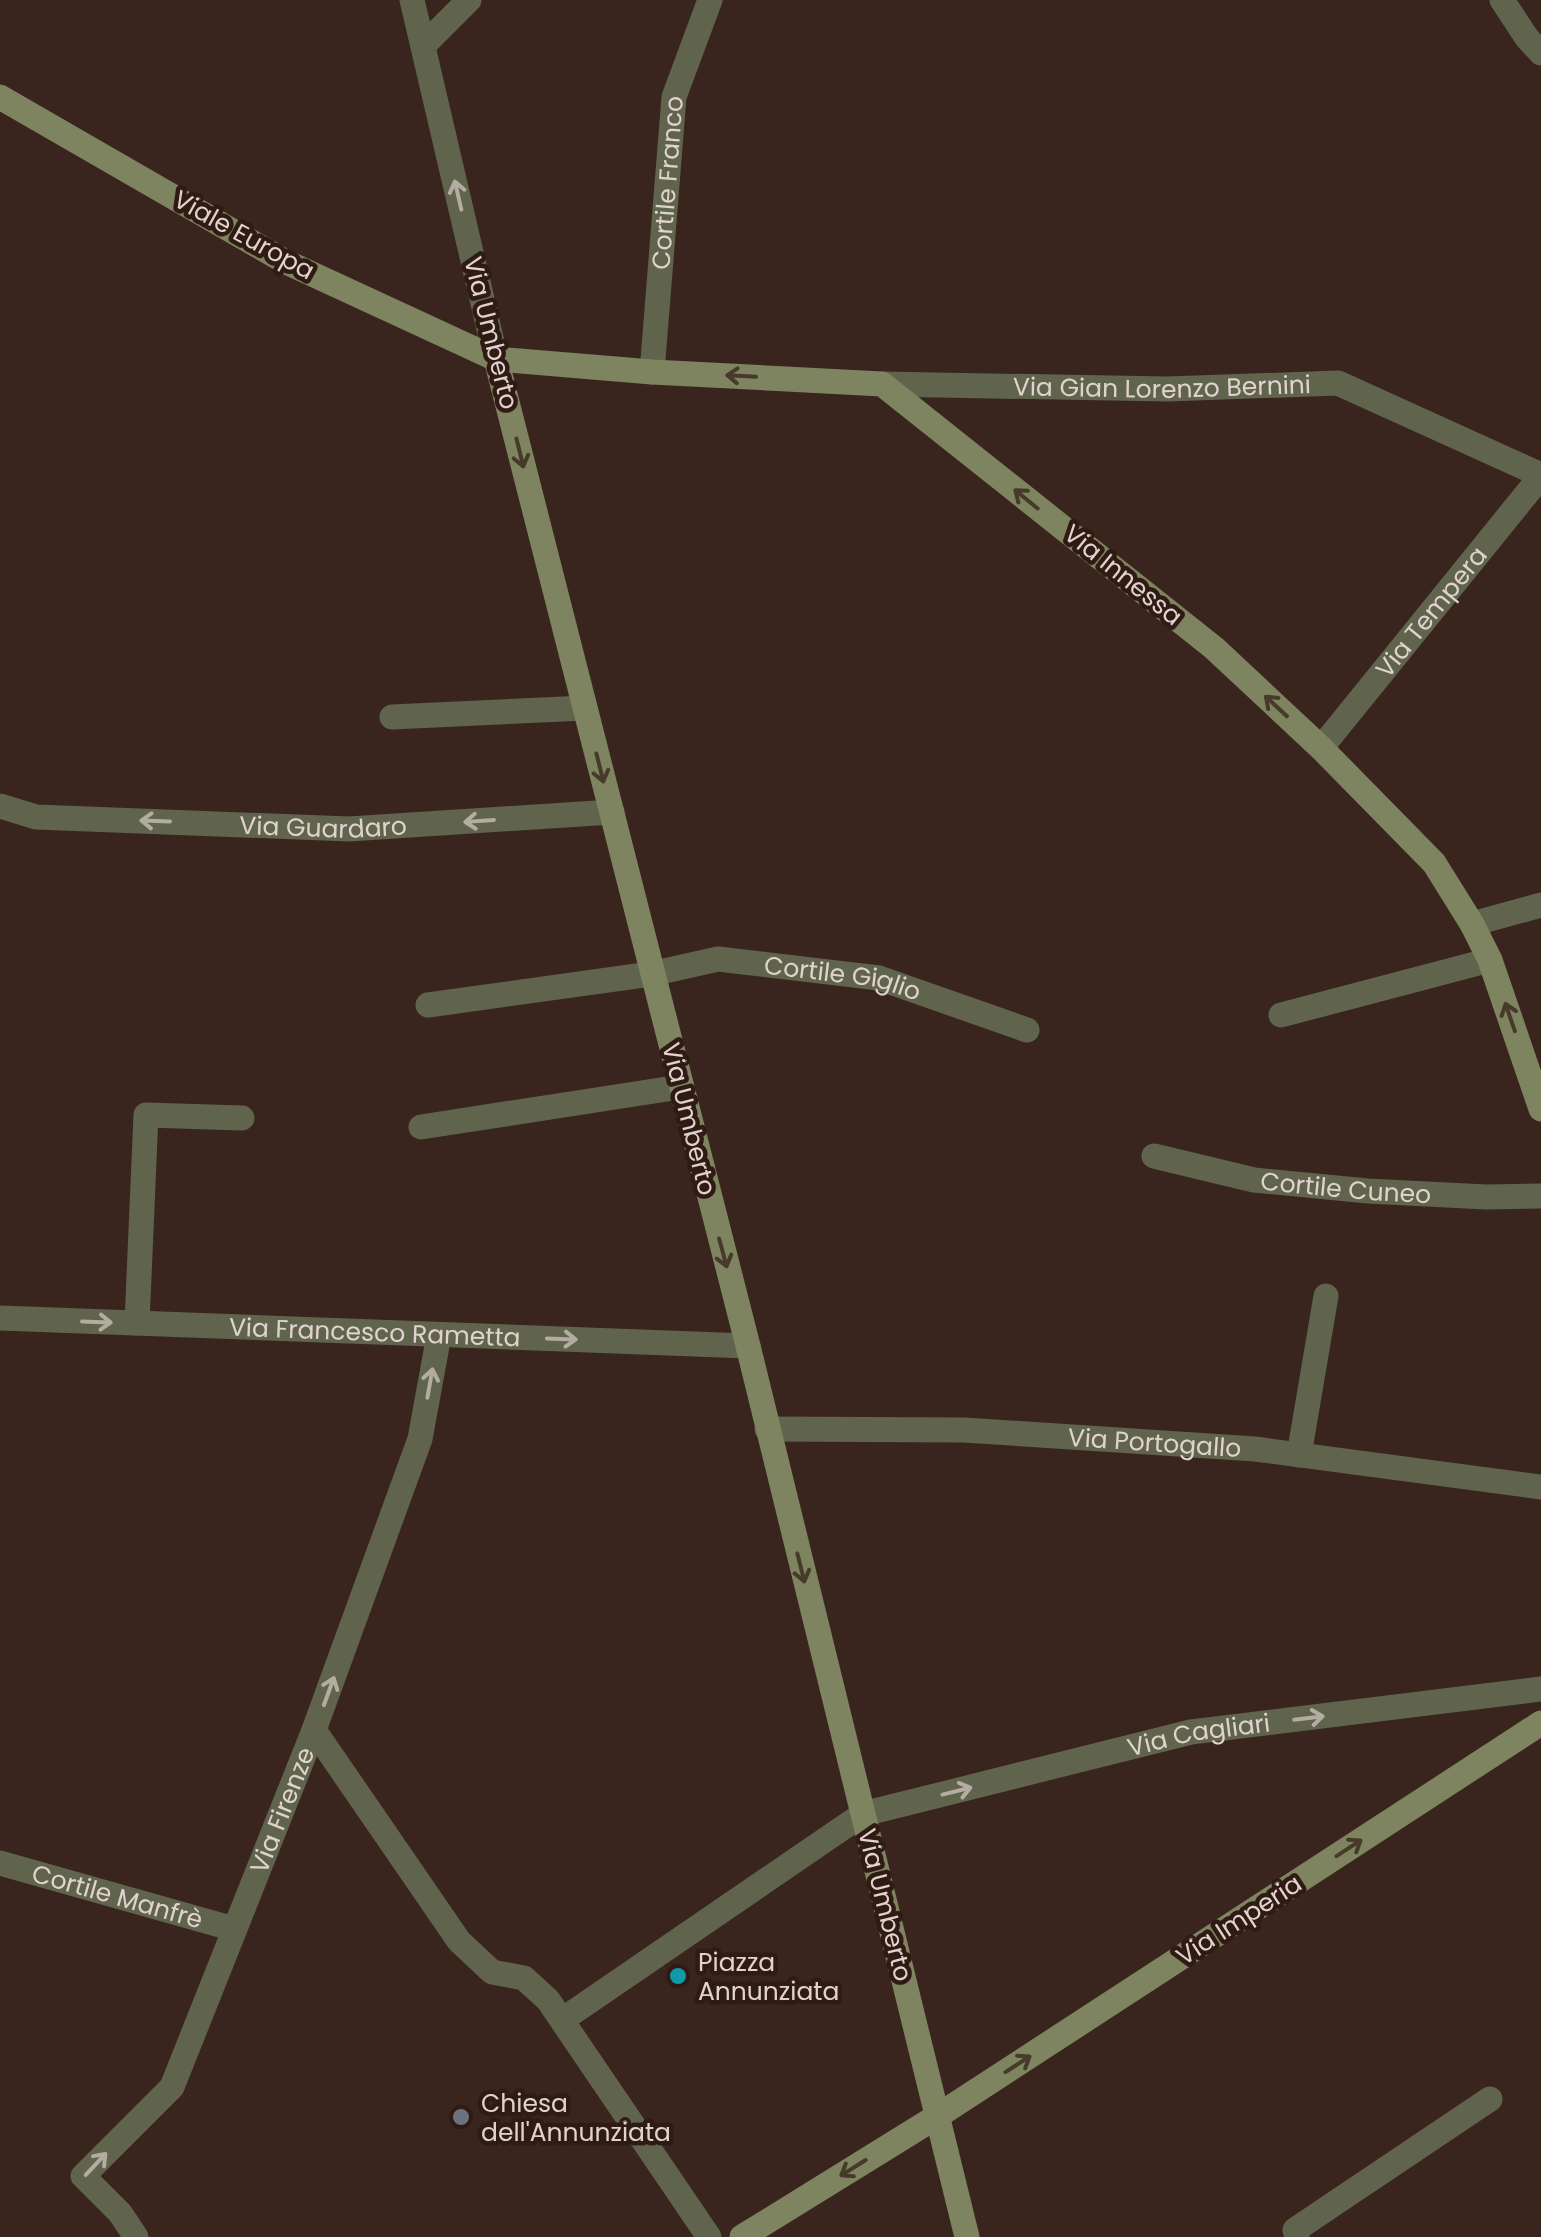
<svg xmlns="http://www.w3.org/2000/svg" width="1541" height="2237" viewBox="0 0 1541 2237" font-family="Poppins,sans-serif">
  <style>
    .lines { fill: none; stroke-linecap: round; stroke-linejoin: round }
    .street { stroke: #60644d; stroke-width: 25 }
    .secondary { stroke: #7e845f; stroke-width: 25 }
    .oneway { stroke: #b3aca0 }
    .oneway2 { stroke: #473a2a }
    .culture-dot { fill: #0f9aa8; stroke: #2f1b14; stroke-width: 4 }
    .worship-dot { fill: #6b7280; stroke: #2f1b14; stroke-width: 4 }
    .labels { text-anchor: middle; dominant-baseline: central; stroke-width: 9; stroke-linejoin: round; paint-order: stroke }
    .street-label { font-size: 25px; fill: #e0d2cd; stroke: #2f1b14 }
    .poi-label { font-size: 25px; fill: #e0d2cd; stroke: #2f1b14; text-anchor: start }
  </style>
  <rect width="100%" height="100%" fill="#39251d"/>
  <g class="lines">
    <g class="street">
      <polyline points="412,0 496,359"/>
      <polyline points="1502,0 1527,38 1541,53"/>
      <polyline points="423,46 469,0"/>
      <path id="s1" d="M652,372L674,97L710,0"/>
      <path id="s2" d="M882,384L1167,389L1338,383L1541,475"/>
      <polyline points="392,717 585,708"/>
      <path id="s3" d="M1321,748L1541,476"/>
      <path id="s4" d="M0,806L36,817L349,829L612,812"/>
      <polyline points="1472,924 1541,905"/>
      <path id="s5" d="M428,1005L651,974L718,959L879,978L1027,1030"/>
      <polyline points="1281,1015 1490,960"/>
      <polyline points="421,1127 680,1087"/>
      <path id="s6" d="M1154,1156L1254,1180L1368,1191L1486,1197L1541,1196"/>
      <path id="s7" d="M0,1318L748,1346"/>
      <polyline points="137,1323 146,1115 242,1118"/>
      <path id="s8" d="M767,1429L964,1430L1255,1449L1541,1487"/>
      <polyline points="1299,1455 1326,1296"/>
      <polyline points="314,1730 459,1941 492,1972 524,1978 548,2000 709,2237"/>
      <path id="s9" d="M0,1863L234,1929"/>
      <path id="s10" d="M562,2020L863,1814L1191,1732L1541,1689"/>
      <path id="s11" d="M136,2237L120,2213L83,2176L172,2087L314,1730L420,1439L439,1335"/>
      <polyline points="1297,2237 1295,2230 1490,2099"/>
    </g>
    <g class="secondary">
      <polyline points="0,97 286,262 496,359 652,372 882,384 1214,648 1321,748 1434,863 1472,924 1490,960 1541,1109"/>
      <polyline points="496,359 748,1346 967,2237"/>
      <polyline points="742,2237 936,2117 1541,1723"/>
    </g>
  </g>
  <defs><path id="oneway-shaft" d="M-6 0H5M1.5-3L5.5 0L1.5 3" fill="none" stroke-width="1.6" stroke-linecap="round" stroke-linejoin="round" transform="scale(2.5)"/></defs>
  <g class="oneway">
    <use href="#oneway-shaft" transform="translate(458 195) rotate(-103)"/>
    <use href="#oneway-shaft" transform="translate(155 821) rotate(-178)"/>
    <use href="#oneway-shaft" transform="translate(479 821) rotate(176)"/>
    <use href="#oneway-shaft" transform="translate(97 1322) rotate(2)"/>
    <use href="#oneway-shaft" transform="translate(562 1339) rotate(2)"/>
    <use href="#oneway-shaft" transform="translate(430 1383) rotate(-80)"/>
    <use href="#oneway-shaft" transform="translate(329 1691) rotate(-70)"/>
    <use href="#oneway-shaft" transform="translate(1309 1718) rotate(-7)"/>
    <use href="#oneway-shaft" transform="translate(957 1791) rotate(-14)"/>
    <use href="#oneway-shaft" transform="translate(96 2164) rotate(-47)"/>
  </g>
  <g class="oneway2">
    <use href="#oneway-shaft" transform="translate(741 376) rotate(-177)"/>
    <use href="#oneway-shaft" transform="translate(520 453) rotate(76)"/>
    <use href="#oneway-shaft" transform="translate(1026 499) rotate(-141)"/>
    <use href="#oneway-shaft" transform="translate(1276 706) rotate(-137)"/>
    <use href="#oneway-shaft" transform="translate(600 768) rotate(76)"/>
    <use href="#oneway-shaft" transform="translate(1510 1017) rotate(-109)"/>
    <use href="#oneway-shaft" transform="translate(723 1253) rotate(75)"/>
    <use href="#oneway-shaft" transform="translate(801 1568) rotate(76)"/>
    <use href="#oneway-shaft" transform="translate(1349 1848) rotate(-33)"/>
    <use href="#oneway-shaft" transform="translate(1018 2064) rotate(-33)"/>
    <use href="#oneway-shaft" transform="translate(853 2168) rotate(148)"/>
  </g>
  <circle class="culture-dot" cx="678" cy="1976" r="10"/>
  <circle class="worship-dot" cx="461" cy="2117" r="10"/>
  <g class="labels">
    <g class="street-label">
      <text stroke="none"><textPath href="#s1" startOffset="190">Cortile Franco</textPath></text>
      <text transform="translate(244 235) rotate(29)">Viale Europa</text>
      <text transform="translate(491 333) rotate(76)">Via Umberto</text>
      <text stroke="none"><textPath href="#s2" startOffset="280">Via Gian Lorenzo Bernini</textPath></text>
      <text transform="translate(1123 575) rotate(39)">Via Innessa</text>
      <text stroke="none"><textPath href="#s3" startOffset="175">Via Tempera</textPath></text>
      <text stroke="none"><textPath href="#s4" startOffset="325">Via Guardaro</textPath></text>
      <text stroke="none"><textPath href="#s5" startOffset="420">Cortile Giglio</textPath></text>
      <text transform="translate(689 1119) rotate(76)">Via Umberto</text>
      <text stroke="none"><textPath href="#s6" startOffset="195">Cortile Cuneo</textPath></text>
      <text stroke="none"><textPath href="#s7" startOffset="375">Via Francesco Rametta</textPath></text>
      <text stroke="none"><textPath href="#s8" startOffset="388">Via Portogallo</textPath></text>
      <text stroke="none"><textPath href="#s10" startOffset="710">Via Cagliari</textPath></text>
      <text stroke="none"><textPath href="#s11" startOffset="505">Via Firenze</textPath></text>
      <text stroke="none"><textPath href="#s9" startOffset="122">Cortile Manfrè</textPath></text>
      <text transform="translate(885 1905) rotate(76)">Via Umberto</text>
      <text transform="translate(1239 1920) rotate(-33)">Via Imperia</text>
    </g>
    <g class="poi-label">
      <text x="698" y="1962">Piazza<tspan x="698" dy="29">Annunziata</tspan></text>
      <text x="481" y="2103">Chiesa<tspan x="481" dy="29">dell'Annunziata</tspan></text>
    </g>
  </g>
</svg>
